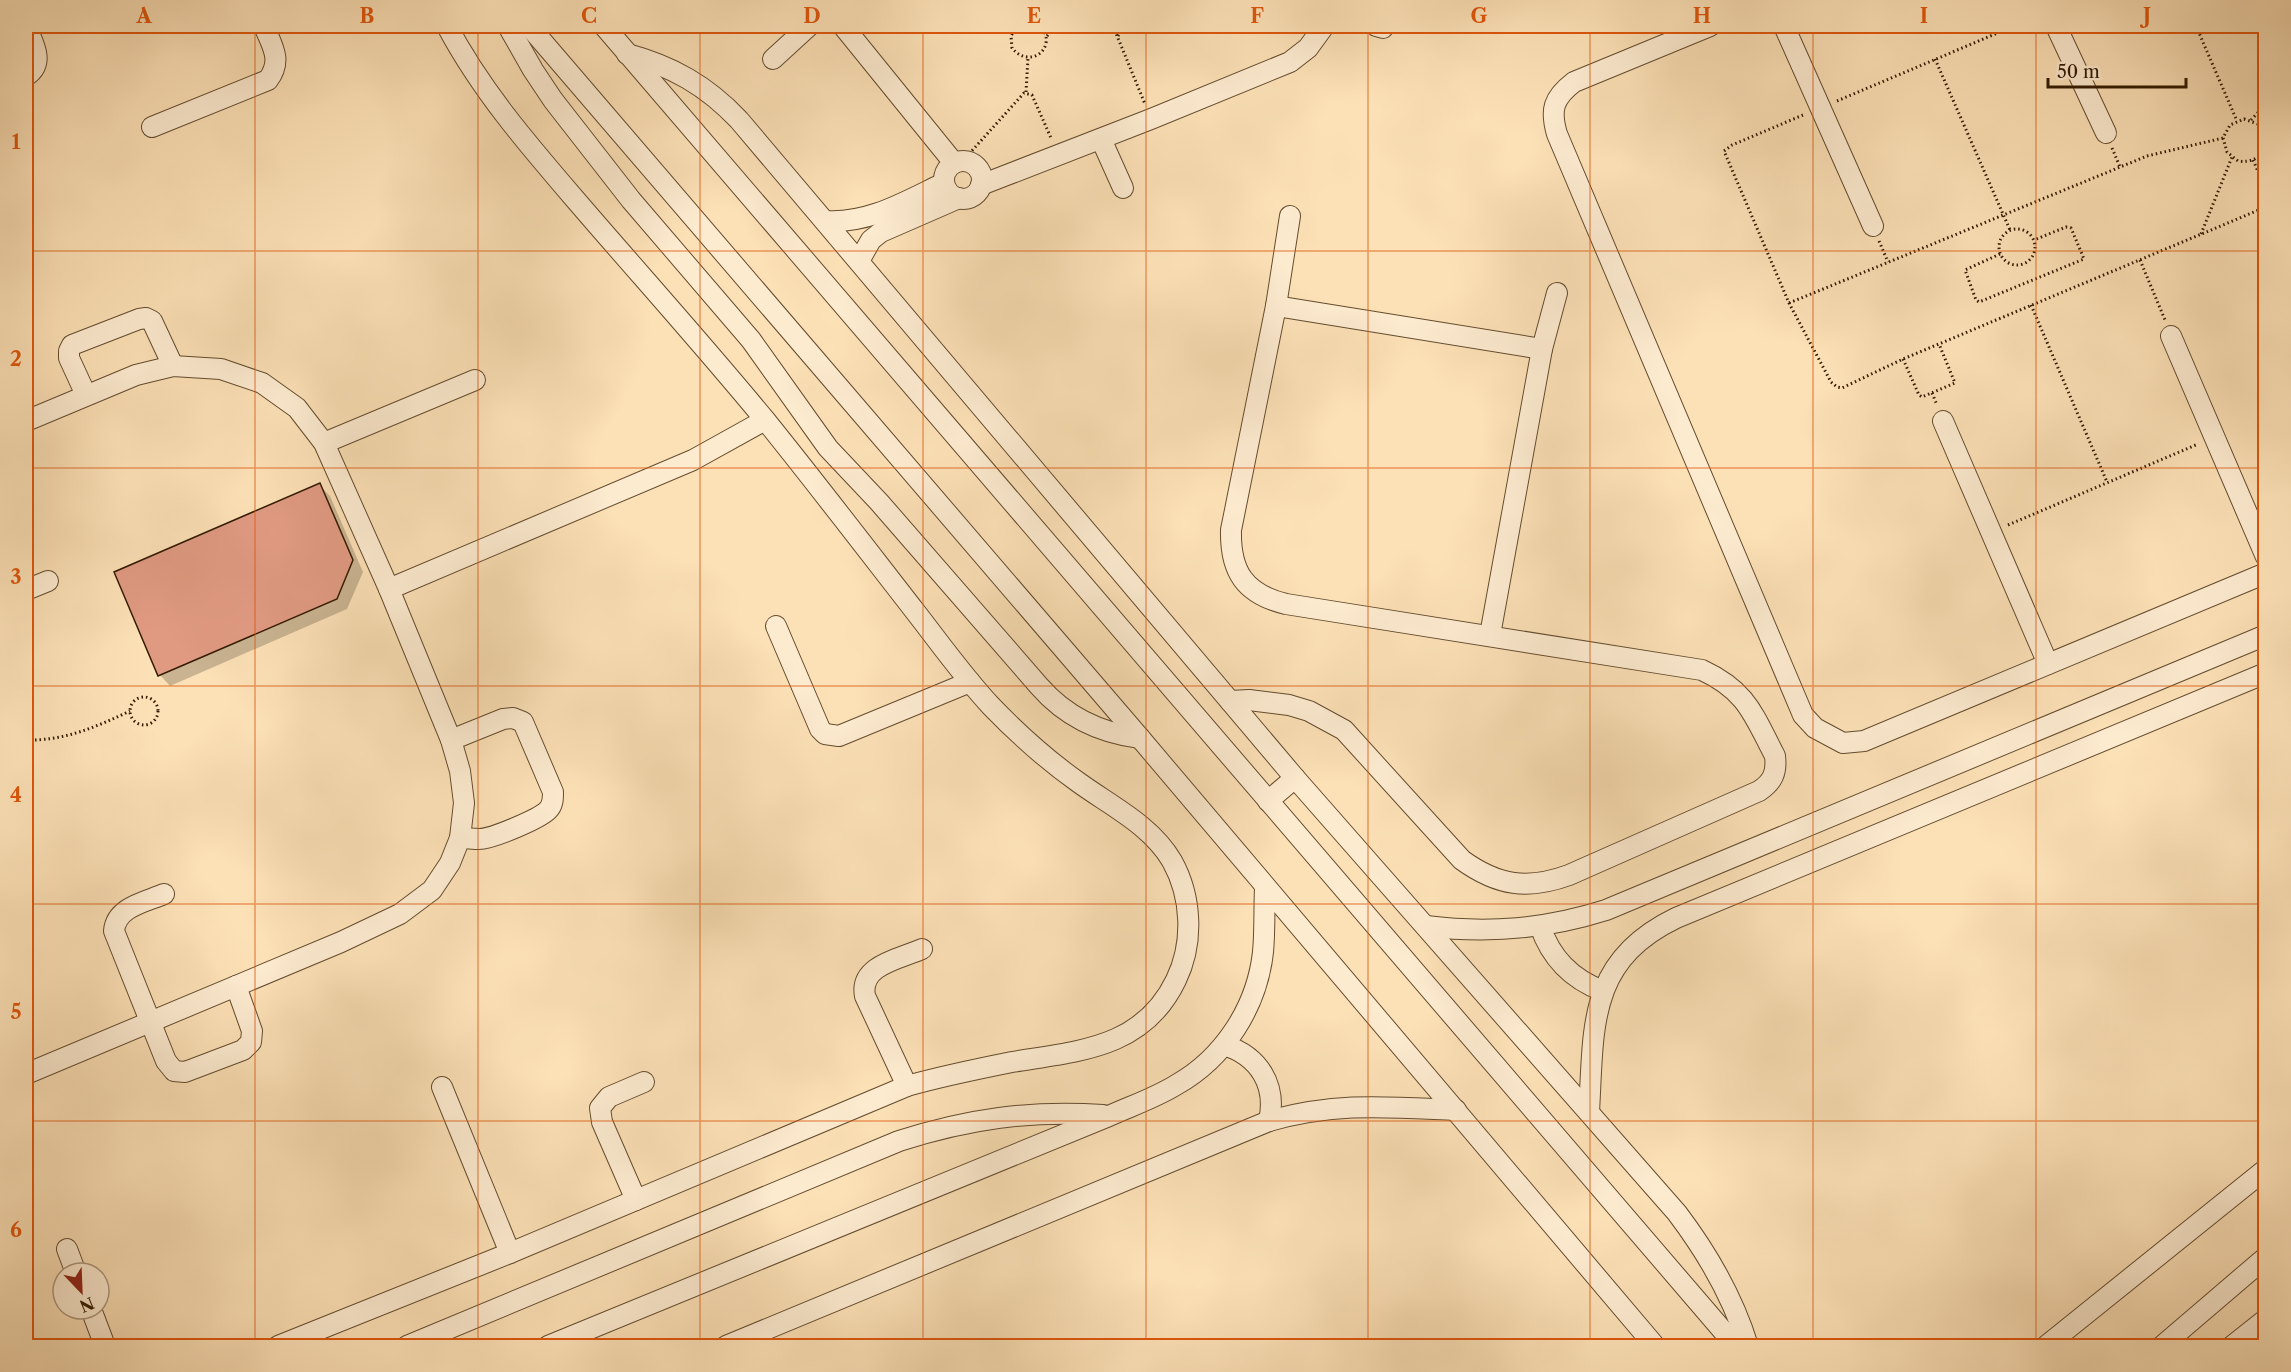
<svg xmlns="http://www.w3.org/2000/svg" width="2291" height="1372" viewBox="0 0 2291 1372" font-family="'Libre Caslon Text',serif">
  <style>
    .shadow { fill: #0003 }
    .building { fill: #e09a82; stroke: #321a00; stroke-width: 1.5 }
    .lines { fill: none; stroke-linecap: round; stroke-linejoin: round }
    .minor-casing { stroke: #644c2e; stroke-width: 22 }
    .path { stroke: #321a00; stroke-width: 3; stroke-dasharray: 1.5 3; stroke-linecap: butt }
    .minor { stroke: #fdebd0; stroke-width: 20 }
    .grid { fill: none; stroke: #df560b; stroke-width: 1.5; stroke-opacity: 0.55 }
    .neatline { fill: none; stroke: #df560b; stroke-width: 2 }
    .grid-label { font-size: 20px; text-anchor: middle; font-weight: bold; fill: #df560b }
  </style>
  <rect width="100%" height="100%" fill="#fce0b6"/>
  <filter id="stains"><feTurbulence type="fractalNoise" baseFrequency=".00333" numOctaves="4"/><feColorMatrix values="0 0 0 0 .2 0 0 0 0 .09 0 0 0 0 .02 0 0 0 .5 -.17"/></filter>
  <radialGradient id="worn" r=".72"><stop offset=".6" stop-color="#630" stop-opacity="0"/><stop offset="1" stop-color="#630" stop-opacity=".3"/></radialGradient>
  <polygon class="shadow" points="319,485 330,496 363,572 347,609 170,686 160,675"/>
  <polygon class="building" points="320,483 353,560 337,599 158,676 114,572"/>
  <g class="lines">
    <g class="minor-casing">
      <g id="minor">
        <path d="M508,26L533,70L553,100L631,200L751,340L828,448L879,502L1039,686C1066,717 1099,733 1140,738"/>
        <polyline points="529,26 1140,738 1655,1346"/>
        <polyline points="604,26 1736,1346"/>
        <polyline points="843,26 954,163"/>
        <polyline points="1376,26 1383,28"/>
        <path d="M1710,26L1574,82C1553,98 1550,110 1557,134L1803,715L1815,728L1843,743L1864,741L2266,573"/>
        <polyline points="1784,26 1873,226"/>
        <polyline points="2056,26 2106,133"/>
        <path d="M627,54C672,66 707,86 739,120L1295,778L1677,1213C1708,1254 1733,1297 1748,1346"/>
        <polyline points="773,59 809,26"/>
        <path d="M26,76C46,63 33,43 26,26"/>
        <path d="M152,127L268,80C283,60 272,46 264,26"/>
        <polyline points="1101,139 1123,188"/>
        <circle cx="963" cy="180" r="19"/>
        <polyline points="981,185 1151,119 1290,62 1308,48 1324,26"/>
        <path d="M825,221C869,224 906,201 944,183"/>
        <polyline points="859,261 871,240 881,232 959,198"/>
        <polyline points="1276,306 1542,349"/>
        <polyline points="2171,336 2266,557"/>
        <polyline points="86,395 69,358 69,351 72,345 139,319 146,318 152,321 173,366"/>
        <polyline points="26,421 136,375 173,366 221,369 262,383 297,408 324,443 389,589 451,740 460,771 464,803 460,838 450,863 432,890 400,914 341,942 26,1074"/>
        <polyline points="1943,421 2048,664"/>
        <polyline points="324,443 475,380"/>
        <polyline points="389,589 693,460 765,420"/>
        <polyline points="26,590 48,581"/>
        <polyline points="776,626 820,729 825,734 839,736 970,682"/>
        <polyline points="1490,635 1542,349 1557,293"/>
        <path d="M1230,701L1249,700L1289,705L1309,711L1344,730L1462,860C1498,886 1528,890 1569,875L1759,791C1773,782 1777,772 1775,756C1753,714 1747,691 1702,670L1286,604C1245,594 1230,572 1231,530L1276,306L1290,216"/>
        <path d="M451,740L503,719L513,718L523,722L553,792C553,799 553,805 548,810C539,819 492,839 479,839C473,839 466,838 460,838"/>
        <polyline points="1268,801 1295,778"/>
        <path d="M164,894C145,902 116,907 114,931L166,1061L174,1071L185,1072L243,1050L251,1042L252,1031L236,986"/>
        <path d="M1426,926C1489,934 1546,929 1606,910L2266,635"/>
        <path d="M1540,926C1551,958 1571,979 1603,991"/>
        <path d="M1224,1045C1259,1056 1277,1085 1269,1121"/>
        <path d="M907,1086L865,996C859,965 900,959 922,949"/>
        <polyline points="442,1087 510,1253"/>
        <path d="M1589,1112C1594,1027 1587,961 1676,918L2266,673"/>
        <polyline points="636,1200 602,1122 600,1108 609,1097 644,1082"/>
        <polyline points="67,1249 76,1273"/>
        <polyline points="91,1309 105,1346"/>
        <path d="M278,1346L510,1253L907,1086C942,1076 977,1069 1012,1062C1078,1051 1143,1049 1176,980C1194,943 1192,897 1172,861C1151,825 1111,806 1078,782C1047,760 1018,734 991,706C963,676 939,642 914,610C865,547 816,483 766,421C706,348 642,277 580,205C531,148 482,92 447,26"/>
        <path d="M407,1346L899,1141C968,1119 1030,1110 1103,1115"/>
        <path d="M548,1346L1109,1116C1131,1106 1155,1098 1176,1085C1224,1058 1257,1007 1263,952C1265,931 1264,909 1265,888"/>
        <path d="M726,1346L1269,1121C1337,1102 1386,1107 1456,1110"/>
        <polyline points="2046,1346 2266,1169"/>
        <polyline points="2162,1346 2266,1257"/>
        <polyline points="2232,1346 2266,1319"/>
      </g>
    </g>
    <g class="path">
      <path d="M1017,26L1011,36L1012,48C1030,70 1058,48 1041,26"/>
      <polyline points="1113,26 1145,104"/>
      <polyline points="2196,26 2237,121"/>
      <polyline points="1047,36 1055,26"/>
      <polyline points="1118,36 1124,26"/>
      <polyline points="1935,59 2010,230"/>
      <polyline points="1026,92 1028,58"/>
      <polyline points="1837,101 2014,26"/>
      <polyline points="1803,115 1732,145 1724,151 1789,303 1831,382 1837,387 1842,388 1903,359 2266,207"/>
      <polyline points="2251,120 2266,104"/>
      <path d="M2266,135L2258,124L2244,119L2230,125L2223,138L2227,152L2238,161C2251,163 2261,158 2266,145"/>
      <polyline points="2112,148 2120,167"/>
      <polyline points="969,154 1024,93 1032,95 1051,138"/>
      <polyline points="2253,160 2266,190"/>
      <polyline points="2259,210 2266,225"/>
      <circle cx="2017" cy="247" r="18"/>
      <polyline points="2201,234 2232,157"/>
      <polyline points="1879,241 1888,262"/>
      <polyline points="2000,254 1965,270 1976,300 1979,302 2084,259 2071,228 2066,227 2034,240"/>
      <polyline points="2140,260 2165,320"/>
      <polyline points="1789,303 2147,156 2223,138"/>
      <polyline points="2031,305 2107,482"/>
      <polyline points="1903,359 1919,395 1922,397 1955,383 1939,344"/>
      <polyline points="1932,393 1937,405"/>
      <polyline points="2008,525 2198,444"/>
      <circle cx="144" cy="711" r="14"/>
      <path d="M26,740C64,741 96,727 130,711"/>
    </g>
    <use href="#minor" class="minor"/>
  </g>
  <path class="grid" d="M255,26V1346M478,26V1346M700,26V1346M923,26V1346M1146,26V1346M1368,26V1346M1590,26V1346M1813,26V1346M2036,26V1346M26,251H2266M26,468H2266M26,686H2266M26,904H2266M26,1121H2266"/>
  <rect width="2291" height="1372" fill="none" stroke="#fce0b6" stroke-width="66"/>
  <g transform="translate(81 1291) rotate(157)"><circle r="28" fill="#fdebd0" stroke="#ac977d" stroke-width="1.5"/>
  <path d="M0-4.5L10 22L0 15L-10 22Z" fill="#8f2418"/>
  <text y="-9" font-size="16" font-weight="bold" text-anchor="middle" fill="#321a00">N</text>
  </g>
  <path d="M2048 78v9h138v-9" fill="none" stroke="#321a00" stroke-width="3"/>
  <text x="2057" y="78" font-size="18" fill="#321a00" stroke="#fdebd0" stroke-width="4.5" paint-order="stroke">50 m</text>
  <rect x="33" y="33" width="2225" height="1306" class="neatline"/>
  <g class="grid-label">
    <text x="144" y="23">A</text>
    <text x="367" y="23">B</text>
    <text x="589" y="23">C</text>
    <text x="812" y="23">D</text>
    <text x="1034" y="23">E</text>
    <text x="1257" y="23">F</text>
    <text x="1479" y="23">G</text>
    <text x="1702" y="23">H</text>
    <text x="1924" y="23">I</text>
    <text x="2147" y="23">J</text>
    <text x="16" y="149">1</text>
    <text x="16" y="366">2</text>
    <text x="16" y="584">3</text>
    <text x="16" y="802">4</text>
    <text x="16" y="1019">5</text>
    <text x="16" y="1237">6</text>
  </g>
  <rect width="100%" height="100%" filter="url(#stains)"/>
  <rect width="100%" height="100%" fill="url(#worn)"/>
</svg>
